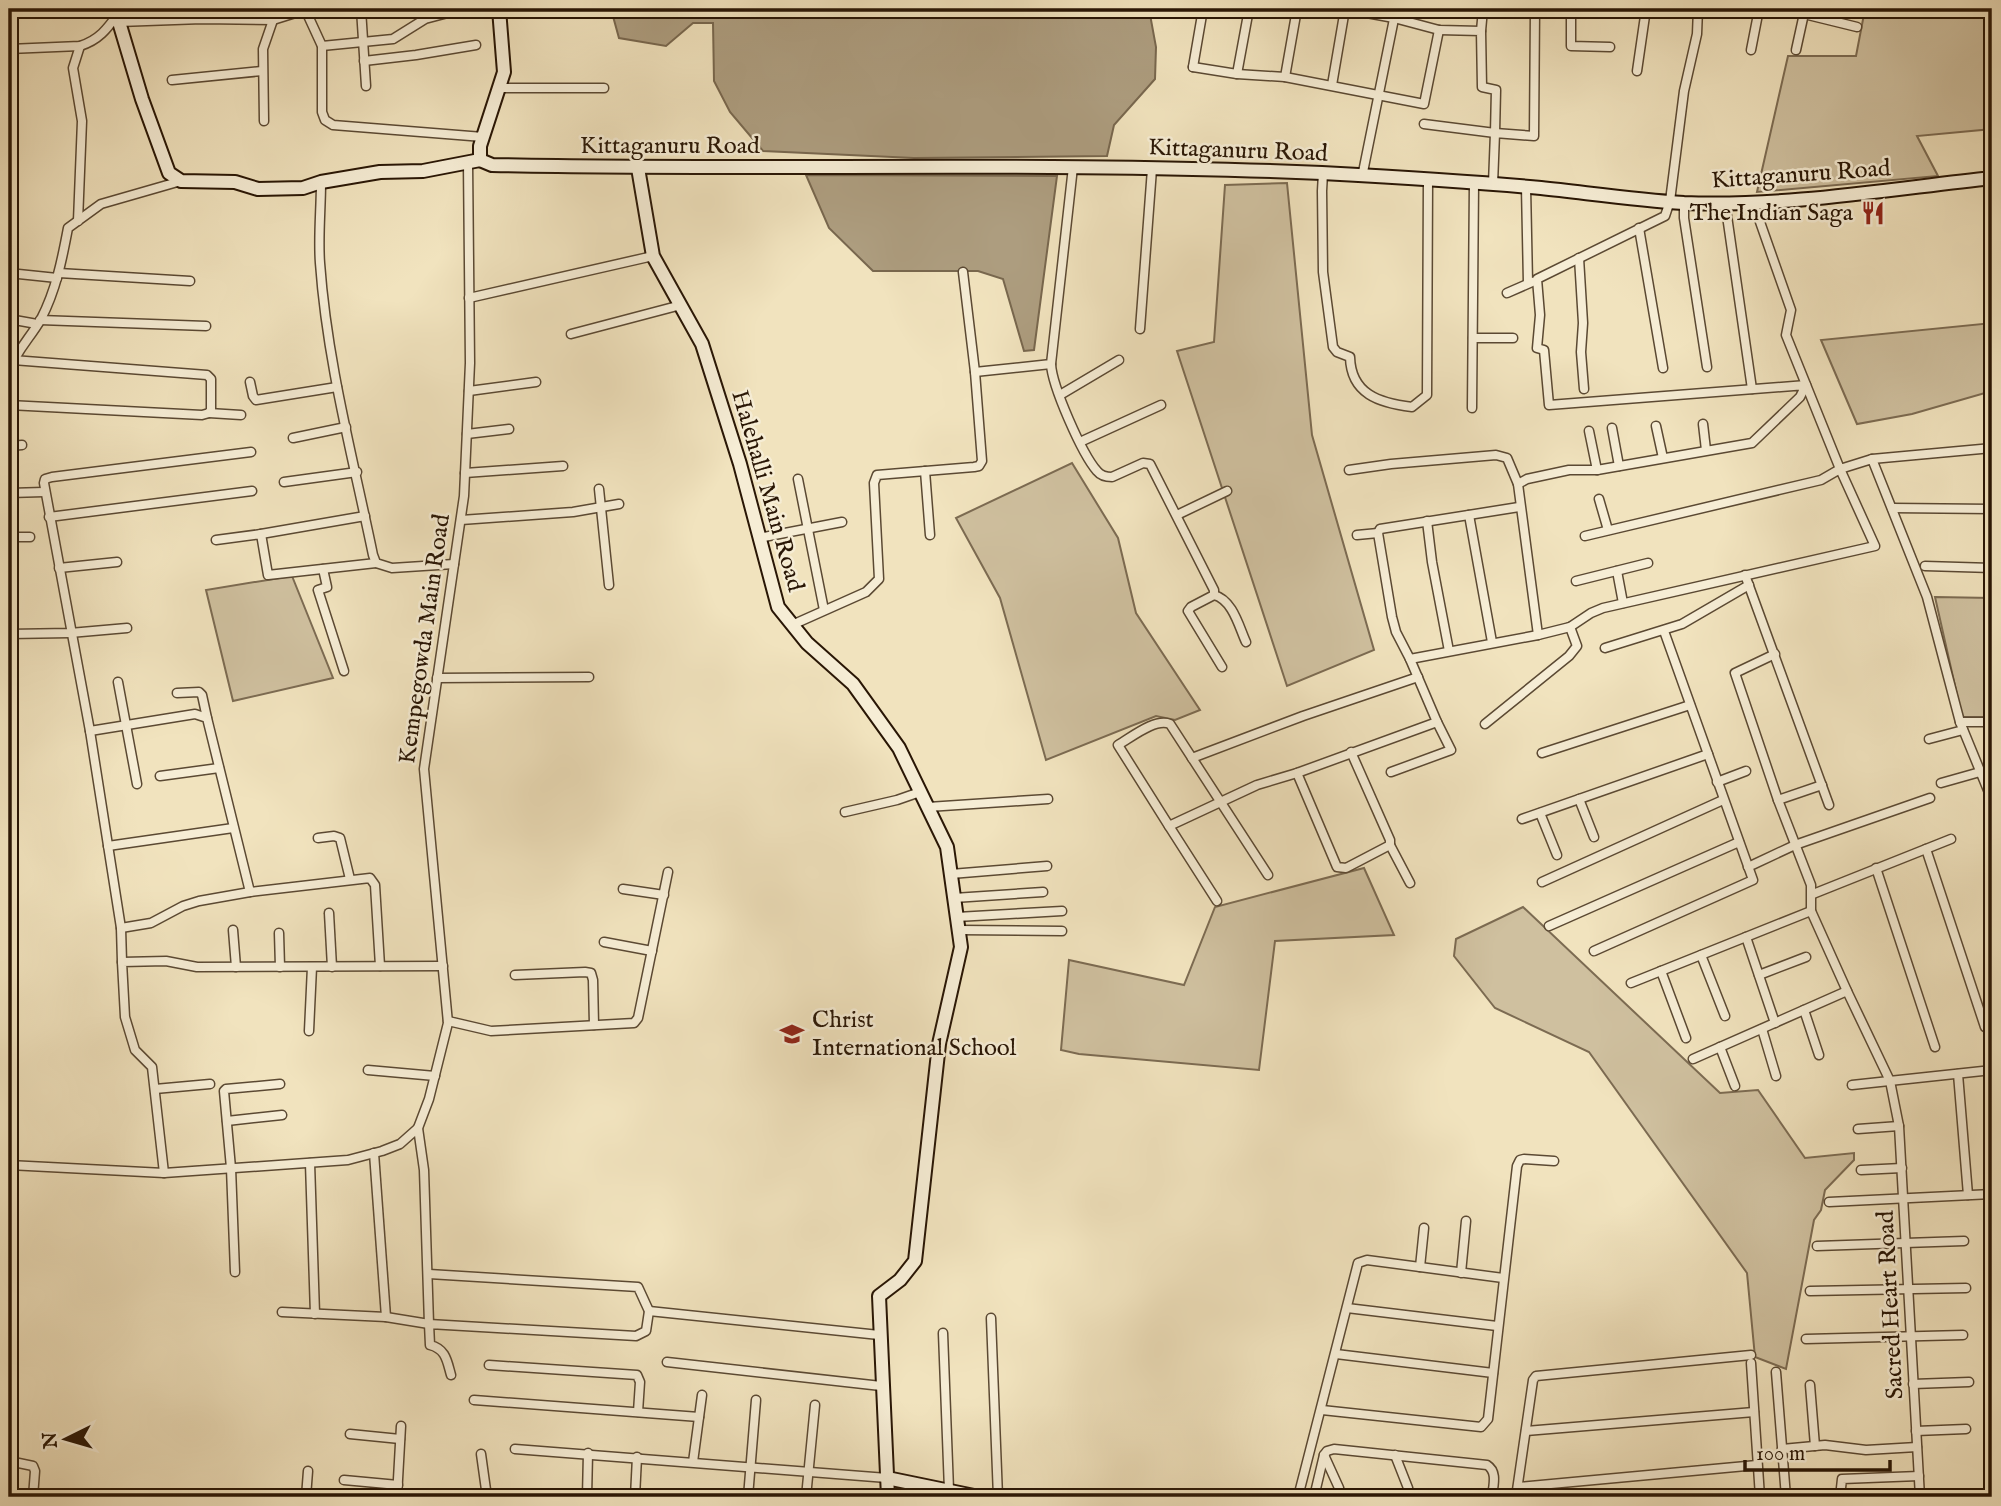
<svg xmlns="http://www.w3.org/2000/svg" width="2001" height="1506" viewBox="0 0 2001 1506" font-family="'IM FELL English',serif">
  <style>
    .green { fill: #cfc09f; stroke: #7c6b52; stroke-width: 2 }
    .water { fill: #ad9d7f; stroke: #78674e; stroke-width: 2 }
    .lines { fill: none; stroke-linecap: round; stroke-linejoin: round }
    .street-casing { stroke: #5b4933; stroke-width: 11 }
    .secondary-casing { stroke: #291605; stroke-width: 16 }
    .street { stroke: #f6edd5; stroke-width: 8 }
    .secondary { stroke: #f6edd5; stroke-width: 12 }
    .labels { text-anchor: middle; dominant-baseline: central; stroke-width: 5; stroke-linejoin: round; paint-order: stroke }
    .street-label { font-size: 24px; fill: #291605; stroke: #f6edd5 }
    .poi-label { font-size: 24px; fill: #291605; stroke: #f6edd5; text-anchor: end }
  </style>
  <rect width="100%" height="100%" fill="#f1e3be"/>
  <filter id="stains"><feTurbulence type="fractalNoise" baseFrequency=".00286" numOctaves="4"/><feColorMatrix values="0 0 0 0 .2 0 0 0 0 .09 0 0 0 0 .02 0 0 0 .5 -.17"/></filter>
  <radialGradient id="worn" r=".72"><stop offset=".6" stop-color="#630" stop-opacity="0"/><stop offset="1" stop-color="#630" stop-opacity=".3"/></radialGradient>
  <g class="green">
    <polygon points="1865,9 1992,9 1992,129 1917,136 1938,176 1757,192 1788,56 1856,56"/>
    <polygon points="1287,183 1312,435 1374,650 1287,686 1177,351 1214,342 1225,185"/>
    <polygon points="1992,323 1992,391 1912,414 1857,424 1821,340"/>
    <polygon points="1072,463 1118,538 1136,613 1200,710 1175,720 1156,716 1046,760 1000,598 956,518"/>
    <polygon points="292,576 333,678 233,701 206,590"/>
    <polygon points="1935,597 1992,598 1992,717 1962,717"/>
    <polygon points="1364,868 1394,935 1275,941 1259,1070 1079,1054 1061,1050 1069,960 1184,985 1215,907"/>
    <polygon points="1523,907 1720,1093 1758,1090 1805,1158 1854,1153 1854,1160 1825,1190 1821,1210 1814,1220 1786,1369 1755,1357 1747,1273 1589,1052 1495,1008 1454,956 1456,939"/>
  </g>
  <g class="water">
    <polygon points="611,9 1149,9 1156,47 1155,79 1114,125 1107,156 914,158 763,151 730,112 714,81 713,23 693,23 666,46 619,38"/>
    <polygon points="806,175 1057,176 1034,350 1024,351 1003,279 978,271 873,271 829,228"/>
  </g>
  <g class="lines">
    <g class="street-casing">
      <g id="street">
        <polyline points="305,9 322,46 322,112 325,120 333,125 483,137"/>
        <polyline points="361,9 366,86"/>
        <polyline points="1345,9 1394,18 1439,30 1481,31 1482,87 1496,90 1495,133 1424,124"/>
        <polyline points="1571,9 1571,46 1610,47"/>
        <polyline points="1804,14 1857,27"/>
        <polyline points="119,22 202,19 273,20 305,10"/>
        <polyline points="1481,31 1483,9"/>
        <polyline points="322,46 393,39 425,19 463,9"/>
        <path d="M9,49L80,46C99,40 107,29 118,14"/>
        <polyline points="1751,50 1759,9"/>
        <polyline points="1796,50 1805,9"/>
        <polyline points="364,61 416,55 476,45"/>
        <polyline points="1193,67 1237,74 1285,77 1424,104 1439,30"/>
        <polyline points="1193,67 1203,9"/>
        <polyline points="1637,71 1646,9"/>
        <polyline points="1237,74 1249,9"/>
        <polyline points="1285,77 1297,9"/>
        <polyline points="172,80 262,71"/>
        <polyline points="1332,85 1345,9"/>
        <polyline points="499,88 604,88"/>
        <polyline points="264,121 263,49 273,20"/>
        <path d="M1323,173L1322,191L1323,272L1333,347L1337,352L1350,357C1351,394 1379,403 1412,407L1427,395L1428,180"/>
        <polyline points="1362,177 1396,9"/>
        <path d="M321,182C321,209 318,237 320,263C327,362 353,458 373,555L376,563L392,568L454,564"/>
        <polyline points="1493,184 1495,133 1534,136 1535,9"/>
        <polyline points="1526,187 1528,283"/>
        <polyline points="1725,202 1752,389"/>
        <polyline points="1753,202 1791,310 1786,335 1840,469 1872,459 1927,597 1960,722 1992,800"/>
        <polyline points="1684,203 1684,218 1707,367"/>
        <polyline points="78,221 82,121 73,68 80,46"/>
        <polyline points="1639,228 1663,368"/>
        <polyline points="1579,258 1583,323 1581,352 1584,389"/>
        <polyline points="9,273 57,278"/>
        <polyline points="59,273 190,281"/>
        <polyline points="1507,293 1532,282"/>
        <polyline points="469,298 653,256"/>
        <polyline points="9,319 37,324"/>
        <polyline points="40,320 206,326"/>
        <polyline points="1140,329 1152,169"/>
        <polyline points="571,334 681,305"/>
        <polyline points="1473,338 1513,338"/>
        <path d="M1051,364C1052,386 1082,454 1097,471C1101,476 1106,477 1112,477L1143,463L1150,464L1214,590V595L1191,607L1188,611L1222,667"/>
        <path d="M9,371C16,351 31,337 41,319C56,290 62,260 68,228L101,204L181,181"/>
        <polyline points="975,372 1051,364 1073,167"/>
        <polyline points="250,382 253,396 256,400 337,387"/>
        <polyline points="469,391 536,382"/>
        <polyline points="1060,395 1119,360"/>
        <polyline points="9,405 202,415 209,413 211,410 211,379 207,375 13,360"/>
        <polyline points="1472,408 1474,183"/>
        <polyline points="209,413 241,415"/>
        <polyline points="1703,424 1706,450"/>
        <polyline points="1656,426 1663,458"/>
        <polyline points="1612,428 1619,466"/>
        <polyline points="1589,431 1597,470"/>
        <polyline points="467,434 509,429"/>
        <polyline points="293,438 346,427"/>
        <polyline points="1080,442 1161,405"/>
        <polyline points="9,446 22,445"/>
        <polyline points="1872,459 1992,448"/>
        <polyline points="1349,470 1391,464 1496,455 1507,458 1518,484"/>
        <polyline points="925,471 930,535"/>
        <polyline points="465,473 563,466"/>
        <polyline points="798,479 824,610"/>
        <polyline points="284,482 357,472"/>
        <polyline points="599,489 609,585"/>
        <polyline points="9,493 44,492"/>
        <polyline points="1599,499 1608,530"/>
        <polyline points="1892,508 1992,509"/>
        <polyline points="1177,515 1227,491"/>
        <polyline points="1469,515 1492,642"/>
        <polyline points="49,517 252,491"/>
        <polyline points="461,520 573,512 619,504"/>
        <polyline points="1427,521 1432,562 1449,651"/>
        <polyline points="261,534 365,516"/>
        <polyline points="1357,535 1378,533"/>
        <polyline points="9,537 30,537"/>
        <polyline points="759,538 842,522"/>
        <polyline points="216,540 261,534 268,575 376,563"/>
        <polyline points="1925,566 1992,568"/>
        <polyline points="59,568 117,562"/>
        <polyline points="323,569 327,587 318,590 344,671"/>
        <polyline points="1617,571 1623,603"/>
        <polyline points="1745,575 1829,805"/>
        <polyline points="1576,581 1648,563"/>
        <path d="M1214,595C1233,600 1239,627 1246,642"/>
        <polyline points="792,625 866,592 879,579 874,483 877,475 974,467 979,466 982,461 975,372 963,272"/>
        <polyline points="9,634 70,633 127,628"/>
        <polyline points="1538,635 1570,627 1591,613 1603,608 1875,546 1840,469 1821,480 1585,536"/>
        <polyline points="1605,648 1682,624 1749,585"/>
        <polyline points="1775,654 1735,673 1778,800 1811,885 1811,911 1847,991 1890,1081 1899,1126 1920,1497"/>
        <polyline points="1410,659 1396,632 1392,617 1378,533 1380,529 1519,507"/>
        <polyline points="437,678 589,677"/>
        <polyline points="118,682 137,784"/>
        <polyline points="177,693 199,692 202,695 207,718"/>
        <polyline points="1960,722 1992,722"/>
        <polyline points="1485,724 1569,656 1577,646 1570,627"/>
        <polyline points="90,731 195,714 207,718 250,892"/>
        <polyline points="1929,739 1963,730"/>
        <polyline points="1542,753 1690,705"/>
        <polyline points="1192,758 1303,716 1418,677"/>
        <polyline points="1391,772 1451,750 1437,722"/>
        <polyline points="1297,773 1337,867 1346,868 1390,845 1390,840 1351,752"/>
        <polyline points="160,776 219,768"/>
        <polyline points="1717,782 1746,771"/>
        <polyline points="1941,783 1980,772 1992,772"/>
        <polyline points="1579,799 1594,837"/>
        <polyline points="1778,800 1822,785"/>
        <polyline points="928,807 1048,799"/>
        <polyline points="845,812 897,800 920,792"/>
        <polyline points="1540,813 1557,855"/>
        <polyline points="1522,819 1708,754"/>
        <polyline points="1169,826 1217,901"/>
        <polyline points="318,838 334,836 340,838 350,879"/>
        <polyline points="1390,845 1410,883"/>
        <polyline points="108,846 233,828"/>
        <polyline points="1926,849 1985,1027"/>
        <polyline points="1748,867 1795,845 1930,798"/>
        <polyline points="1876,868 1935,1047"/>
        <polyline points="951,874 1047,866"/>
        <path d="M1268,875L1170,724C1155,718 1132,737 1118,745L1169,826L1257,785L1297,773L1437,722L1410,659L1538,635L1518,484L1527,479L1569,470H1597L1752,443L1800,397L1806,385L1549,405L1544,350L1537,348L1540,315L1537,279L1665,216L1670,201L1684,91L1697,34L1698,9"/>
        <polyline points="1542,882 1723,800"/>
        <polyline points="623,889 664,895"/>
        <polyline points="1813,894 1951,839"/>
        <polyline points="954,898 1043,892"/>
        <polyline points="329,913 332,967"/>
        <polyline points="957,917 1062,911"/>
        <polyline points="1549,926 1739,842"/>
        <polyline points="121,928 151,923 183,906 199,901 250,892 370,878 375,885 380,966"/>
        <polyline points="233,930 236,967"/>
        <polyline points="959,930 1062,931"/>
        <polyline points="279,933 280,967"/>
        <polyline points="1746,937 1775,1023"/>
        <polyline points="604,942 652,951"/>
        <polyline points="1594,951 1753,880 1664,631"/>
        <polyline points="1701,955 1725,1016"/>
        <polyline points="122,962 121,928 90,731 44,483 45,479 52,477 251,452"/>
        <polyline points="1661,971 1686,1038"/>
        <polyline points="515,975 585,972 591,973 593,980 594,1025"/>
        <polyline points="1759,975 1806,957"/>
        <polyline points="1631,983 1811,911"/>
        <polyline points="1804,1010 1819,1055"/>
        <polyline points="448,1021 491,1031 634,1023 638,1018 668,872"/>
        <polyline points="1762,1029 1776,1076"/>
        <polyline points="309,1031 312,967"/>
        <polyline points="9,1034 11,1035"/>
        <polyline points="1720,1047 1735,1086"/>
        <polyline points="1693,1059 1847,991"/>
        <polyline points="368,1070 435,1076"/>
        <polyline points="1958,1074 1968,1195"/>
        <polyline points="1852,1085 1992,1070"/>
        <polyline points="155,1089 210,1084"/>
        <polyline points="227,1121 282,1115"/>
        <polyline points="1858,1129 1899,1126"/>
        <polyline points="374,1153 386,1317"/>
        <polyline points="310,1163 315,1314"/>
        <polyline points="9,1165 164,1173 348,1160 382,1151 400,1144 418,1128"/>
        <polyline points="1861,1170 1902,1168"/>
        <polyline points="164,1173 152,1067 135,1050 125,1017 122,962 166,961 197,967 443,966"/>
        <polyline points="1829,1202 1992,1194"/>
        <polyline points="1817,1246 1964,1241"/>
        <polyline points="1420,1267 1424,1228"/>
        <polyline points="235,1272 231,1168 224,1091 226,1089 280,1084"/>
        <polyline points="1461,1273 1466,1221"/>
        <path d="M429,1274L638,1287L649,1311L646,1331L636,1336L429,1324L430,1345C446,1349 447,1361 451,1375"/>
        <polyline points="1810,1291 1966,1288"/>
        <polyline points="1347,1308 1497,1326"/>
        <polyline points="649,1311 879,1335"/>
        <polyline points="282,1312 386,1317 429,1324 424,1170 418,1128 429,1099 448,1023 424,769 464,496 470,363 468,163"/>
        <polyline points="991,1318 998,1497"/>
        <polyline points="943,1333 949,1490"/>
        <polyline points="1806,1339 1963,1335"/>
        <polyline points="1336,1354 1493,1373"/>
        <polyline points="667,1362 881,1386"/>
        <polyline points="1751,1363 1760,1497"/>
        <polyline points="489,1365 637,1375 640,1382 638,1412"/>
        <polyline points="1776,1372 1786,1497"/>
        <polyline points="1913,1384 1969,1382"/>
        <polyline points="1810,1385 1815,1446"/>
        <polyline points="474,1400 699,1417"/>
        <polyline points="1322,1410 1481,1427 1488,1419 1517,1166 1520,1160 1524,1159 1554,1161"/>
        <polyline points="1526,1431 1754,1412"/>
        <polyline points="1916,1431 1966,1429"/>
        <polyline points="350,1434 400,1439"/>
        <polyline points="515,1449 887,1478"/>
        <polyline points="1782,1449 1825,1445 1866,1450 1917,1447"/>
        <polyline points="481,1454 487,1497"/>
        <polyline points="1324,1455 1339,1488 1341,1497"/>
        <polyline points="1395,1455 1408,1488 1410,1497"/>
        <polyline points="9,1461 33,1466 35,1471 33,1497"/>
        <polyline points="693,1462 702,1395"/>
        <polyline points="344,1480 398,1485"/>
        <polyline points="1518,1487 1757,1465"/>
        <polyline points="306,1497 308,1471"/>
        <polyline points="397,1497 401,1426"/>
        <polyline points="587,1497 588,1453"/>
        <polyline points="635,1497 637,1457"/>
        <polyline points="748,1497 756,1400"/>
        <polyline points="806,1497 815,1405"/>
        <polyline points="1298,1497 1358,1263 1367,1260 1503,1278"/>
        <path d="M1314,1497L1324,1455L1327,1451L1334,1449L1487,1465C1498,1472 1493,1486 1492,1497"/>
        <polyline points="1516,1497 1533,1380 1536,1376 1751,1355"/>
        <polyline points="1840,1497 1842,1479 1919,1476"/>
      </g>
    </g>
    <g class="secondary-casing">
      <g id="secondary">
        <polyline points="118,9 119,22 142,99 169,173 181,181 235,182 258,189 303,188 321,182 380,172 423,171 480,160"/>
        <path d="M480,160L492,165C768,171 1046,161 1322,173C1395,177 1468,181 1541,188C1588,193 1636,200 1684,203C1787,207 1890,189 1992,178"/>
        <polyline points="480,160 480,146 504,72 499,9"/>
        <polyline points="638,168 653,256 702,344 740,464 778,607 807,643 853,684 899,748 947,847 961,947 939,1044 915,1261 900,1280 879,1296 888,1497"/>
        <polyline points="887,1478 979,1497"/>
      </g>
    </g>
    <use href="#street" class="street"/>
    <use href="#secondary" class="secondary"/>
  </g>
  <defs>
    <g id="restaurant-bare" transform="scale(1.89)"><path d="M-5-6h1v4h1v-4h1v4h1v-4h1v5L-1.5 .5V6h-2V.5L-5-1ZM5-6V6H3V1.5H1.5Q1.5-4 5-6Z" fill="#8f2418" stroke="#f6edd5" stroke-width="2.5" paint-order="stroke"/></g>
    <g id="school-bare" transform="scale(1.89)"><path d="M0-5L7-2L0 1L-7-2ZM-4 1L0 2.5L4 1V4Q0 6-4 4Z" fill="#8f2418" stroke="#f6edd5" stroke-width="2.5" paint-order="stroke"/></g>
  </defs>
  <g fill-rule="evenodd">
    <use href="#restaurant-bare" x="1873" y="213"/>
    <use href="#school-bare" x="792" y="1034"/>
  </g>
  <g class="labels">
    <g class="street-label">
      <text x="670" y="146">Kittaganuru Road</text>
      <text transform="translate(1238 151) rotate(2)">Kittaganuru Road</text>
      <text transform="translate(1801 175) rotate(-4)">Kittaganuru Road</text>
      <text transform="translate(767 491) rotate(74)">Halehalli Main Road</text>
      <text transform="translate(425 639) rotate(-82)">Kempegowda Main Road</text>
      <text transform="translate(1891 1305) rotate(-93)">Sacred Heart Road</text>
    </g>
    <g class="poi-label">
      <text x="1853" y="213">The Indian Saga</text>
      <text x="812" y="1020" text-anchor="start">Christ<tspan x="812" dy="28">International School</tspan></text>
    </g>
  </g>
  <rect width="2001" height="1506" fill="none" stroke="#f1e3be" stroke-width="35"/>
  <rect x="10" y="10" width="1980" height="1485" fill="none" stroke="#291605" stroke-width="3.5"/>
  <rect x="18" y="18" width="1966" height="1471" fill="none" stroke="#291605" stroke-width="2"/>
  <g transform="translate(66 1439) rotate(265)" stroke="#f6edd5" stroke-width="5" paint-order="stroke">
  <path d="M0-5L12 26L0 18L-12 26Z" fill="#291605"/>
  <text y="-10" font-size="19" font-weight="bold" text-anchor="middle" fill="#291605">N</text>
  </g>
  <path d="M1745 1460v10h145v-10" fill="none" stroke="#291605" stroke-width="3.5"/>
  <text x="1756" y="1460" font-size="21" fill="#291605" stroke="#f6edd5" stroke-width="5" paint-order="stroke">100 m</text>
  <rect width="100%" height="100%" filter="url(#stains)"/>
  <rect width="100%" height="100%" fill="url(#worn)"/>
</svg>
